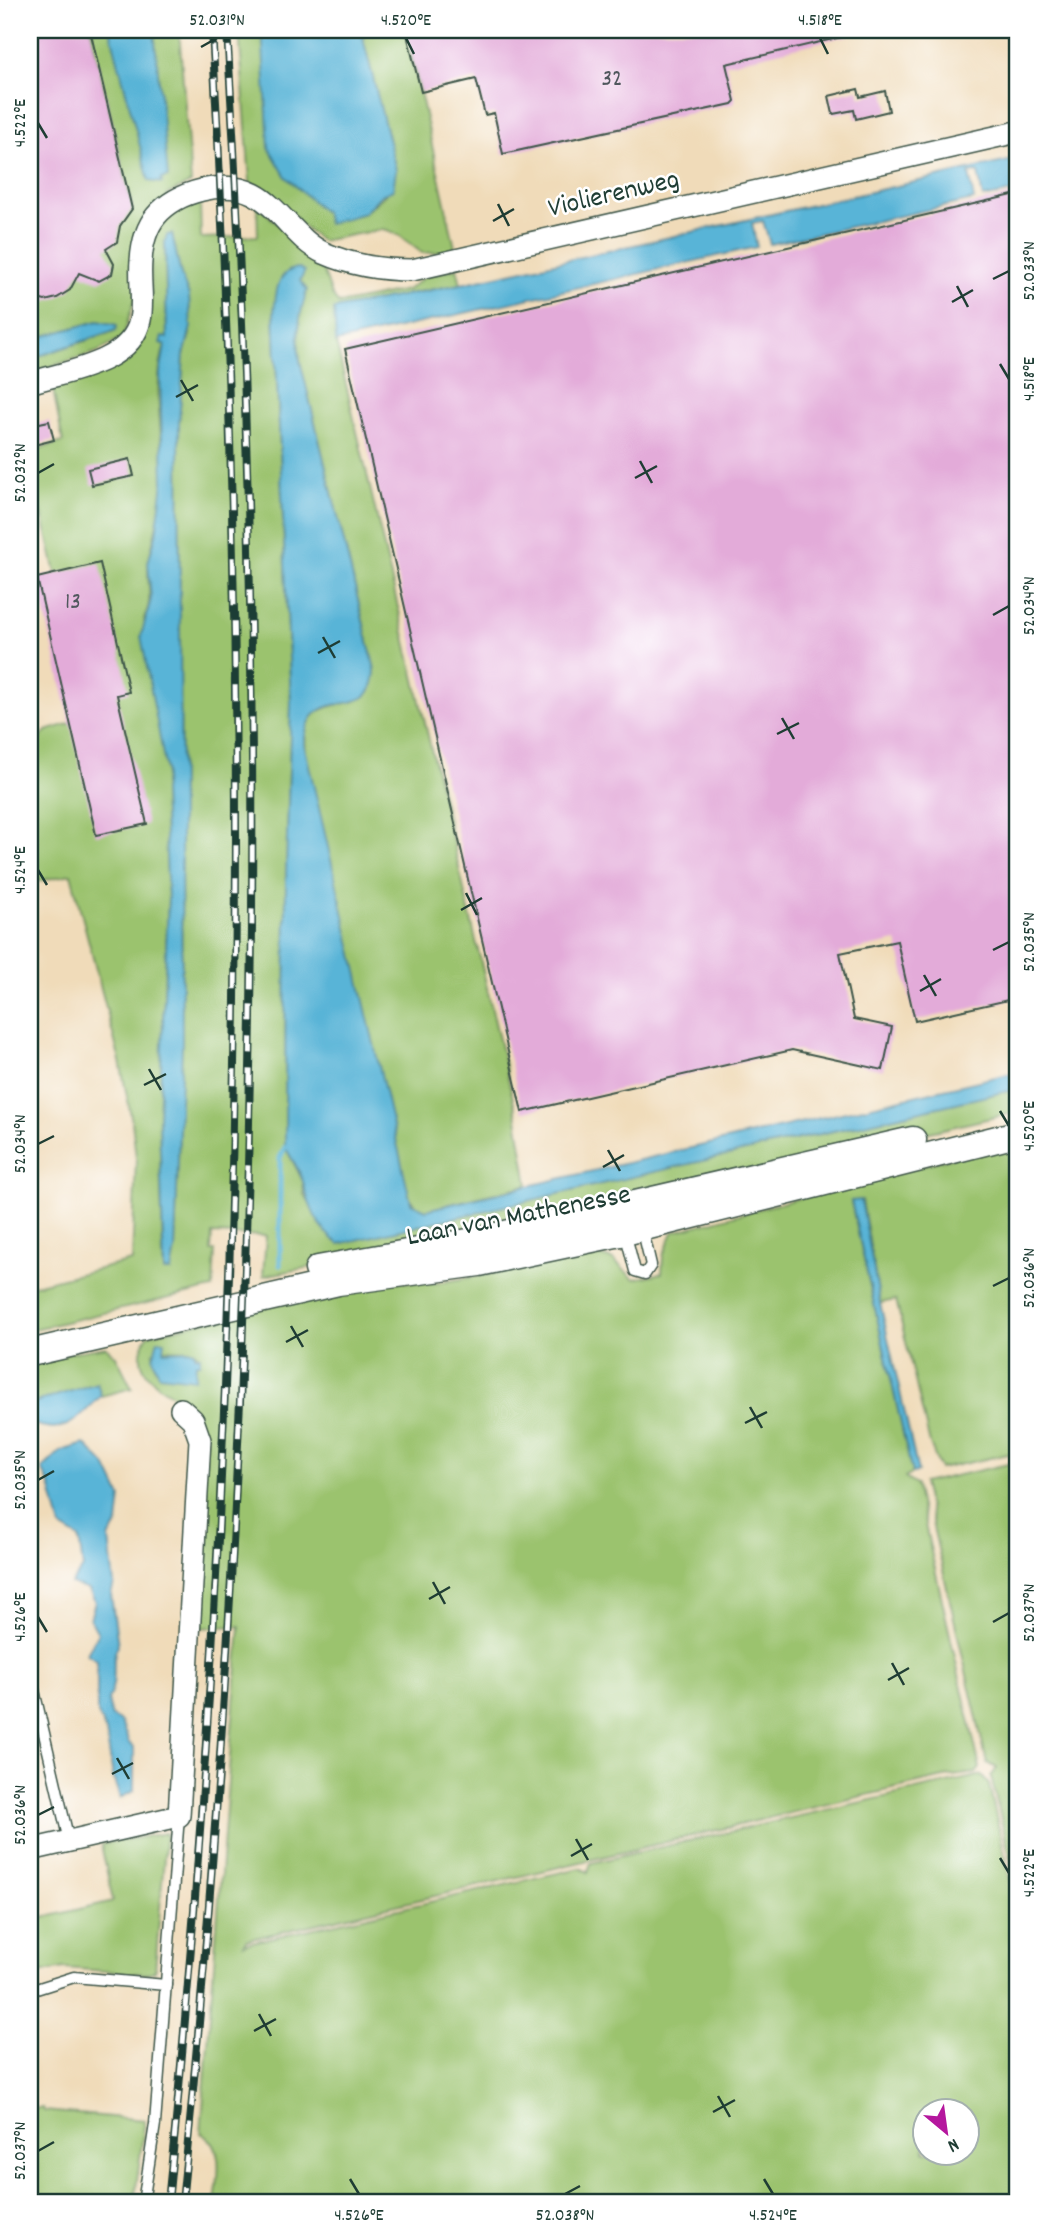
<svg xmlns="http://www.w3.org/2000/svg" width="1047" height="2233" viewBox="0 0 1047 2233" font-family="Dekko,sans-serif">
  <style>
    .green { fill: #9bc36e; stroke: #5d8051; stroke-width: 2; fill-rule: evenodd }
    .water { fill: #59b4d7; stroke: #3c7886; stroke-width: 2 }
    .lines { fill: none; stroke-linecap: round; stroke-linejoin: round }
    .stream { stroke: #59b4d7; stroke-width: 5 }
    .building { fill: #e3abd9 }
    .service-casing { stroke: #3e5548; stroke-width: 13 }
    .minor-casing { stroke: #3e5548; stroke-width: 24 }
    .tertiary-casing { stroke: #3e5548; stroke-width: 29 }
    .service { stroke: #fff; stroke-width: 10 }
    .minor { stroke: #fff; stroke-width: 21 }
    .tertiary { stroke: #fff; stroke-width: 26 }
    .rail-casing { stroke: #1f3d34; stroke-width: 8 }
    .rail { stroke: #fff; stroke-width: 5; stroke-dasharray: 16; stroke-linecap: butt }
    .ticks { fill: none; stroke: #1f3d34; stroke-width: 2.5 }
    .labels { text-anchor: middle; dominant-baseline: central; stroke-width: 5; stroke-linejoin: round; paint-order: stroke }
    .number-label { font-size: 24px; fill: #50585d }
    .street-label { font-size: 28px; fill: #1f3d34; stroke: #fff }
    .neatline { fill: none; stroke: #1f3d34; stroke-width: 2.5 }
    .ticks-label { font-size: 18px; text-anchor: middle; fill: #1f3d34 }
  </style>
  <rect width="100%" height="100%" fill="#fff"/>
  <filter id="ink" filterUnits="userSpaceOnUse"><feTurbulence type="fractalNoise" baseFrequency=".0143" numOctaves="2"/><feDisplacementMap in="SourceGraphic" scale="14" xChannelSelector="R" yChannelSelector="G"/><feConvolveMatrix kernelMatrix="1 2 1 2 8 2 1 2 1" color-interpolation-filters="sRGB"/></filter>
  <filter id="wash" filterUnits="userSpaceOnUse"><feTurbulence type="fractalNoise" baseFrequency=".00686" numOctaves="4" result="noise"/><feDisplacementMap in="SourceGraphic" scale="28" xChannelSelector="R" yChannelSelector="G"/><feGaussianBlur stdDeviation="1.57" result="paint"/><feColorMatrix in="noise" values="0 0 0 0 0 0 0 0 0 0 0 0 0 0 0 0 0 1.4 0 .05"/><feComposite in="paint" operator="in"/></filter>
  <g filter="url(#wash)">
    <rect width="100%" height="100%" fill="#f0dbb9"/>
    <g class="green">
      <polygon points="90,30 179,30 191,183 168,194 123,337 97,352 30,373 30,359 109,333 116,330 117,325 98,321 30,340 30,233 132,208"/>
      <polygon points="239,30 262,30 314,200 332,222 364,213 387,193 396,170 361,30 406,30 456,252 422,253 400,236 384,229 321,241 250,183"/>
      <path d="M200,201L201,238L258,236L257,205L321,264L332,295L339,304L407,290L426,276L457,268L461,284L407,294L336,342L516,1112L528,1185L426,1210L417,1208L407,1194L307,763C301,715 311,709 355,701L375,670L300,361C296,335 299,315 307,290L300,281L274,312L291,703L286,871L285,1146L303,1181L304,1195L339,1244L1017,1089V1112L492,1233L263,1276L266,1236L212,1234L211,1251H215L213,1288L30,1330V1286L132,1261L136,1158L132,1122L120,1061L71,874L30,883V750L46,731L90,717L30,463V451L63,442L52,384L140,344C170,290 119,223 200,201ZM172,234L181,275L189,296L190,334L184,355L179,423L182,1042L175,1249L170,1271L164,1270L163,1256L159,1119L168,899L163,791L166,771L144,618C155,598 145,581 149,560C154,533 163,508 163,480C164,437 151,386 165,345L161,343L167,339L165,243Z"/>
      <path d="M1017,1140V1452L940,1469L930,1444L896,1300L880,1303L862,1200L851,1202L912,1473L905,1478L916,1485L980,1768L976,1773L944,1777L247,1940L244,1944L580,1868L588,1872L591,1863L982,1775L989,1785L1017,1910V2203H215C217,2180 227,2146 201,2133L240,1626L197,1628L191,1407C165,1389 124,1372 148,1335L372,1281L437,1283L518,1269L577,1255L591,1253L613,1260L634,1279L662,1273L663,1256L673,1232ZM157,1349L193,1350L200,1356L196,1363L156,1370L153,1353ZM925,2110H967V2152H925Z"/>
      <polygon points="106,1347 116,1356 132,1388 101,1396 97,1383 30,1404 30,1359"/>
      <polygon points="1017,1462 1017,1886 991,1777 997,1768 987,1763 923,1483"/>
      <polygon points="166,1833 155,1971 145,1974 64,1968 30,1975 30,1921 113,1901 101,1844"/>
      <polygon points="43,2108 44,2111 145,2120 134,2203 30,2203 30,2109"/>
    </g>
    <g class="water">
      <polygon points="110,30 154,30 168,177 161,179 162,183 149,181"/>
      <polygon points="262,30 361,30 396,170 393,190 381,195 364,213 328,224 325,213 286,177 269,148"/>
      <polygon points="1017,159 1017,191 983,198 978,172 969,173 974,200 770,244 763,221 752,223 757,247 336,342 334,309 461,284"/>
      <polygon points="172,234 181,275 189,296 191,327 184,355 179,423 182,1042 175,1249 171,1271 164,1271 159,1119 168,899 163,791 166,771 141,636 151,599 148,562 156,535 163,482 160,374 165,345 160,343 162,337 167,338 165,242 167,235"/>
      <path d="M299,268L305,271L300,281L307,290C299,315 296,335 300,361L375,670C373,729 310,676 304,744L411,1203L426,1210L1017,1072V1089L339,1244C318,1230 309,1206 303,1182C300,1170 291,1158 285,1147L286,871L291,703L274,312C276,294 276,270 299,268Z"/>
      <polygon points="98,321 117,325 116,330 30,359 30,340"/>
      <polygon points="861,1200 880,1303 918,1472 912,1473 851,1201"/>
      <polygon points="158,1340 165,1341 164,1351 193,1350 196,1356 200,1356 200,1363 196,1363 195,1379 159,1375 153,1358"/>
      <path d="M97,1383L101,1396C74,1421 68,1436 30,1423V1404Z"/>
      <path d="M85,1444L107,1467L121,1497L118,1523L109,1538L114,1584L111,1595L118,1645C109,1661 119,1678 108,1700L112,1717L121,1722L129,1743L134,1747V1791L120,1798L113,1777L106,1732L97,1712V1660L87,1654L98,1633L90,1619L95,1602L89,1590L71,1584L83,1568L79,1538L61,1527L50,1485L42,1469L61,1451Z"/>
    </g>
    <g class="lines">
      <polyline class="stream" points="280,1265 280,1158 285,1147"/>
    </g>
    <g id="blocks">
      <g class="building">
        <polygon points="30,30 90,30 132,209 120,226 117,242 106,249 114,264 112,274 99,281 79,273 70,290 57,298 45,301 30,297"/>
        <polygon points="406,30 849,30 850,35 726,64 735,101 732,104 503,154 494,113 485,115 476,79 421,92"/>
        <polygon points="858,89 860,97 885,91 889,111 856,119 854,110 833,114 829,96"/>
        <polygon points="1017,194 1017,998 915,1021 897,941 840,953 854,1019 892,1027 883,1070 792,1050 522,1112 345,349"/>
        <polygon points="49,421 54,440 30,446 30,425"/>
        <polygon points="130,459 134,476 92,485 88,469"/>
        <polygon points="100,563 129,692 117,695 147,824 96,835 37,578"/>
      </g>
    </g>
  </g>
  <g filter="url(#ink)">
    <use href="#blocks" fill-opacity="0" stroke="#3e5548" stroke-width="2"/>
    <g class="lines">
      <g class="service-casing">
        <g id="service">
          <polygon points="630,1205 642,1227 651,1265 645,1274 635,1271 625,1232"/>
          <polyline points="30,1673 69,1841"/>
          <polyline points="30,1991 74,1977 166,1985"/>
          <polyline points="143,2203 155,2124 179,1816"/>
        </g>
      </g>
      <g class="minor-casing">
        <g id="minor">
          <path d="M30,383C66,371 131,364 140,320C144,301 139,281 141,261C142,246 146,228 156,216C177,191 225,179 254,194C281,208 296,240 324,253C351,265 383,270 412,270L1017,132"/>
          <polyline points="30,1850 179,1816 200,1440 193,1420 181,1409"/>
        </g>
      </g>
      <g class="tertiary-casing">
        <g id="tertiary">
          <polyline points="318,1269 479,1240 913,1140"/>
          <polyline points="30,1353 338,1282 479,1263 625,1232 1017,1134"/>
        </g>
      </g>
      <use href="#service" class="service"/>
      <use href="#minor" class="minor"/>
      <use href="#tertiary" class="tertiary"/>
      <g class="rail-casing">
        <g id="rail">
          <path d="M168,2203C240,1481 255,755 212,30"/>
          <path d="M182,2203C255,1482 273,754 227,30"/>
        </g>
      </g>
      <use href="#rail" class="rail"/>
    </g>
  </g>
  <path class="ticks" d="M406,38L414,54M820,38L828,54M201,47L217,38M38,123L47,138M498,204L509,226M493,221L514,209M993,279L1009,271M957,286L968,307M952,302L973,290M1000,364L1009,379M181,380L193,401M176,397L198,385M640,461L652,483M38,473L54,464M635,478L657,466M993,615L1009,606M323,637L335,658M318,653L340,641M782,718L794,739M777,734L799,723M38,870L47,885M466,893L477,915M461,910L482,898M993,950L1009,942M924,975L936,996M920,991L941,979M149,1069L161,1090M144,1085L166,1074M1000,1111L1009,1126M38,1144L54,1136M608,1150L620,1171M603,1167L624,1155M993,1286L1009,1278M291,1326L303,1347M286,1342L308,1330M750,1407L762,1428M745,1423L767,1412M38,1480L54,1471M433,1582L445,1604M429,1599L450,1587M38,1617L47,1632M993,1622L1009,1613M892,1663L904,1685M888,1680L909,1668M117,1758L129,1779M112,1774L133,1763M38,1815L54,1807M576,1839L588,1860M571,1856L592,1844M1000,1858L1009,1873M259,2014L271,2036M254,2031L276,2019M718,2096L730,2117M713,2112L735,2100M38,2151L54,2142M350,2179L359,2194M764,2179L773,2194M565,2194L580,2186"/>
  <g class="labels">
    <g class="number-label">
      <text x="612" y="80">32</text>
      <text x="73" y="603">13</text>
    </g>
    <g class="street-label">
      <text transform="translate(614 196) rotate(-13)">Violierenweg</text>
      <text transform="translate(519 1218) rotate(-11)">Laan van Mathenesse</text>
    </g>
  </g>
  <rect width="1047" height="2233" fill="none" stroke="#fff" stroke-width="77"/>
  <g transform="translate(946 2132) rotate(151)"><circle r="33" fill="#ffffff" stroke="#a5b1ae" stroke-width="2"/>
  <path d="M0-5L12 26L0 18L-12 26Z" fill="#b5179e"/>
  <text y="-10" font-size="19" font-weight="bold" text-anchor="middle" fill="#1f3d34">N</text>
  </g>
  <rect x="38" y="38" width="971" height="2156" class="neatline"/>
  <g class="ticks-label">
    <text x="217" y="25">52.031°N</text>
    <text x="406" y="25">4.520°E</text>
    <text x="820" y="25">4.518°E</text>
    <text transform="translate(19 123) rotate(-90)" y="6">4.522°E</text>
    <text transform="translate(1028 271) rotate(-90)" y="6">52.033°N</text>
    <text transform="translate(1028 379) rotate(-90)" y="6">4.518°E</text>
    <text transform="translate(19 473) rotate(-90)" y="6">52.032°N</text>
    <text transform="translate(1028 606) rotate(-90)" y="6">52.034°N</text>
    <text transform="translate(19 870) rotate(-90)" y="6">4.524°E</text>
    <text transform="translate(1028 942) rotate(-90)" y="6">52.035°N</text>
    <text transform="translate(1028 1126) rotate(-90)" y="6">4.520°E</text>
    <text transform="translate(19 1144) rotate(-90)" y="6">52.034°N</text>
    <text transform="translate(1028 1278) rotate(-90)" y="6">52.036°N</text>
    <text transform="translate(19 1480) rotate(-90)" y="6">52.035°N</text>
    <text transform="translate(1028 1613) rotate(-90)" y="6">52.037°N</text>
    <text transform="translate(19 1617) rotate(-90)" y="6">4.526°E</text>
    <text transform="translate(19 1815) rotate(-90)" y="6">52.036°N</text>
    <text transform="translate(1028 1873) rotate(-90)" y="6">4.522°E</text>
    <text transform="translate(19 2151) rotate(-90)" y="6">52.037°N</text>
    <text x="359" y="2220">4.526°E</text>
    <text x="565" y="2220">52.038°N</text>
    <text x="773" y="2220">4.524°E</text>
  </g>
</svg>
